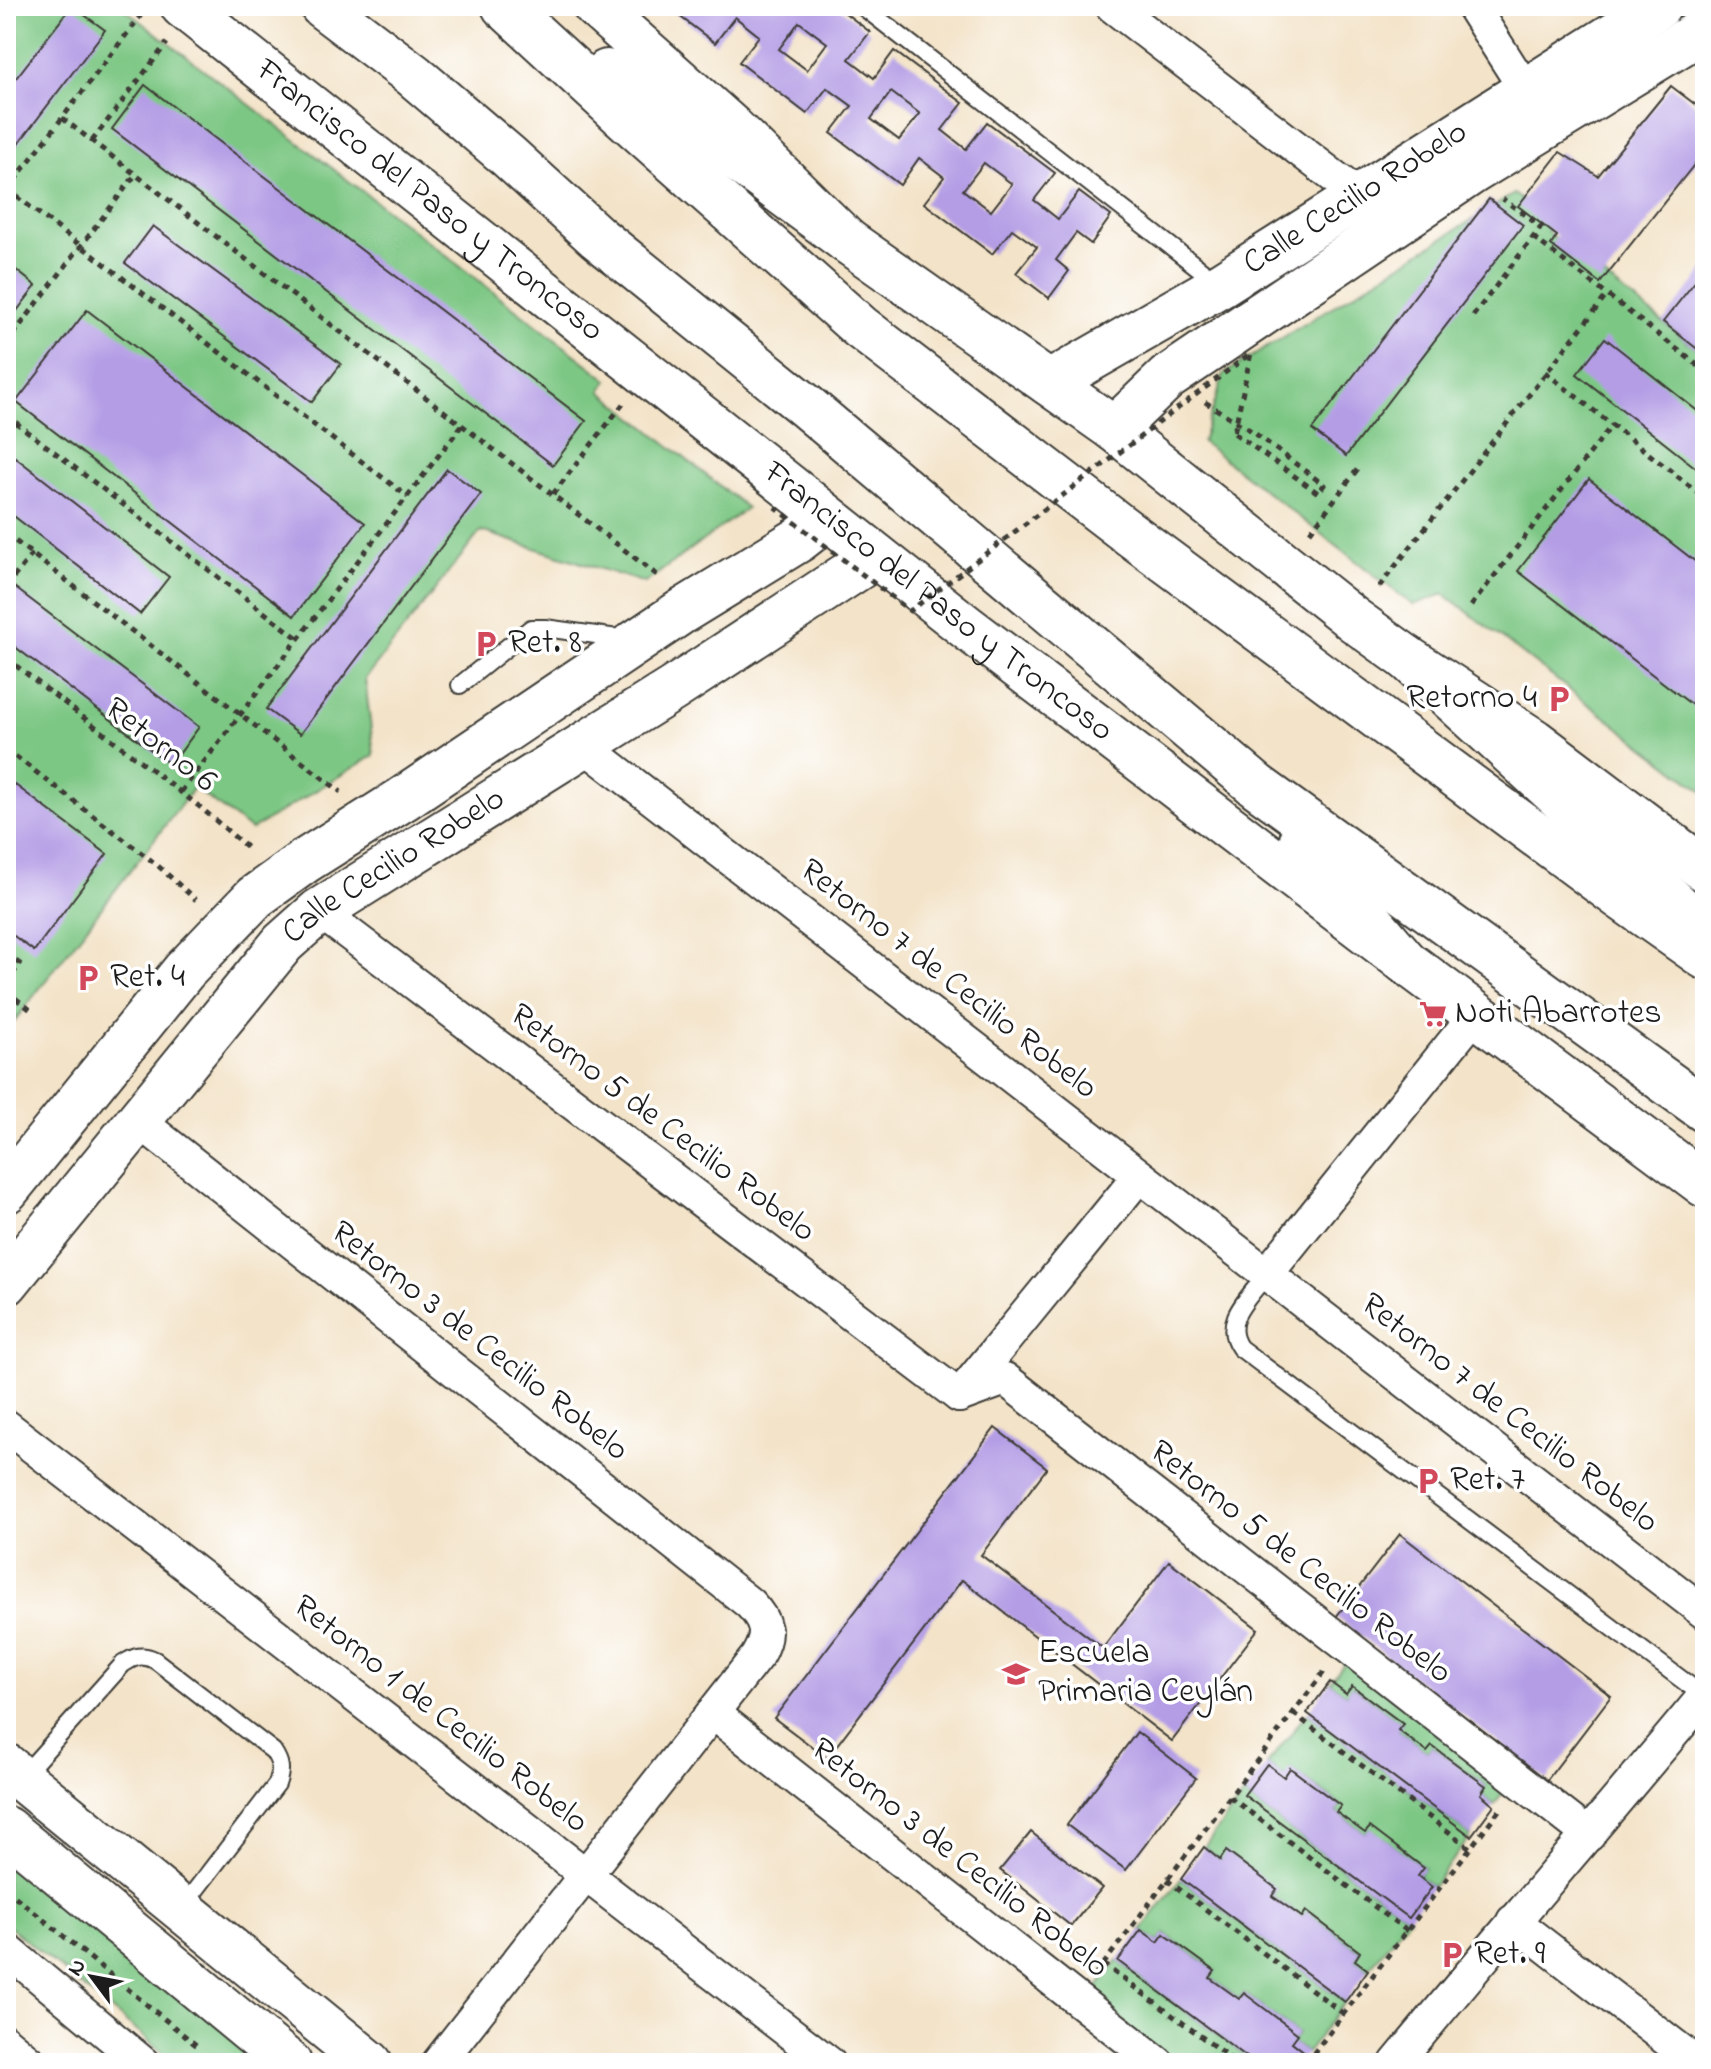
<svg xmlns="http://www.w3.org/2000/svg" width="1711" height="2069" viewBox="0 0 1711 2069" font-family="'Indie Flower',sans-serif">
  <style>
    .green { fill: #7dc784; stroke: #4c7250; stroke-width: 2 }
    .building { fill: #b49de5; fill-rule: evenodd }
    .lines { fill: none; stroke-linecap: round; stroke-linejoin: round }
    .lane-casing { stroke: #3c3a36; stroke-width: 20 }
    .street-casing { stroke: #3c3a36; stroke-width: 36 }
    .secondary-casing { stroke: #3c3a36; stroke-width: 48 }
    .highway-casing { stroke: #3c3a36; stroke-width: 48 }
    .path { stroke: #3c3a36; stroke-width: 5; stroke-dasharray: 6 6; stroke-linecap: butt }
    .lane { stroke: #fff; stroke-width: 16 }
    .street { stroke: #fff; stroke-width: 32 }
    .secondary { stroke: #fff; stroke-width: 44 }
    .highway { stroke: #fff; stroke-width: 44 }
    .path-bridge { stroke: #3c3a36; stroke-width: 5; stroke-dasharray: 6 6; stroke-linecap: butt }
    .labels { text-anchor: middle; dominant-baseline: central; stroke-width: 7; stroke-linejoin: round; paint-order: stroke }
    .street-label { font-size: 34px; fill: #1c1c1c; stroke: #fff }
    .poi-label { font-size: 34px; fill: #1c1c1c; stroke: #fff; text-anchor: start }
  </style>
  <rect width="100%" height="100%" fill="#fff"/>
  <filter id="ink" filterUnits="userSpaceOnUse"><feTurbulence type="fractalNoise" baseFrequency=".0125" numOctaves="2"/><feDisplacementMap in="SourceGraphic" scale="16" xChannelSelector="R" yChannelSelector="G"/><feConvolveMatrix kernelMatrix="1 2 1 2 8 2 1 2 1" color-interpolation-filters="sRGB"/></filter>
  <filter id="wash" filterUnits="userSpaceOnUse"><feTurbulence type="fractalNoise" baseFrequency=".006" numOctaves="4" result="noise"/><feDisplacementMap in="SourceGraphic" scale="32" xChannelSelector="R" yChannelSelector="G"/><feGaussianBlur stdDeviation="1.8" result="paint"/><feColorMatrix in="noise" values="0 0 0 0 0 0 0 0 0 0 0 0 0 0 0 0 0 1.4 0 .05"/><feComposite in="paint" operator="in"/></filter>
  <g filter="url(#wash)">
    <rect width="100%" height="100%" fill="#f3e3c8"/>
    <g class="green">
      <polygon points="6,6 121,6 608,380 601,391 747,508 645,583 481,531 365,679 374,755 251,830 194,788 6,1032"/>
      <polygon points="1514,194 1553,223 1547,232 1705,355 1705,793 1444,594 1413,605 1202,442 1224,374"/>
      <polygon points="1349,1658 1510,1784 1494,1805 1481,1794 1486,1786 1432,1746 1427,1752 1398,1730 1402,1724 1353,1686 1346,1694 1330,1682"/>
      <polygon points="1307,1713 1471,1836 1432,1887 1418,1876 1424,1868 1370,1828 1365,1833 1337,1812 1341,1805 1291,1769 1284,1777 1267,1764"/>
      <polygon points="1244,1795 1409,1918 1368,1970 1355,1960 1360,1951 1306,1912 1302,1917 1272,1896 1276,1889 1220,1860 1204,1847"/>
      <polygon points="6,1848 269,2063 176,2063 6,1924"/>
      <polygon points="1181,1879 1345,2002 1306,2053 1292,2042 1298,2034 1244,1993 1239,1999 1210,1978 1215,1971 1165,1934 1158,1942 1141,1930"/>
      <polygon points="1118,1961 1255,2063 1173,2063 1089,1998"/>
    </g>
    <g id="blocks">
      <g class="building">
        <polygon points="72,6 105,30 6,160 6,91"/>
        <path d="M666,6H836L870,32L849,59L874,78L894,51L963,103L942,130L966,149L987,122L1055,173L1034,200L1058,219L1079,192L1111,216L1091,244L1076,233L1056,260L1069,271L1049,298L1016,273L1037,247L1012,229L992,254L924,203L944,177L919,158L900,185L831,133L852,106L827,88L807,114L739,62L759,36L735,17L715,43ZM799,22L827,43L807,70L779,49ZM891,92L920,114L899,140L871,119ZM984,163L1012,184L991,211L963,190Z"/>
        <polygon points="145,85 586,421 553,465 112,129"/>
        <polygon points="1671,86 1705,112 1705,151 1600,283 1551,245 1557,236 1518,206 1560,152 1598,176"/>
        <polygon points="1489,199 1523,225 1346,456 1312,430"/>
        <polygon points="153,226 341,364 312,402 125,263"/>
        <polygon points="6,262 36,286 6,325"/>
        <polygon points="1705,269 1705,355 1663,322"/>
        <polygon points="87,310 365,523 294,616 16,402"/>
        <polygon points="1605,338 1705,417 1705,475 1577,374"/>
        <polygon points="6,450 169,577 140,614 6,510"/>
        <polygon points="447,469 481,494 300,734 266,709"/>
        <polygon points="1589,479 1705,569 1705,715 1518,571"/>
        <polygon points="14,587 199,727 171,765 6,640 6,597"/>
        <polygon points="6,778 107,854 34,951 6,930"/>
        <polygon points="995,1428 1047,1468 981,1555 1103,1648 1169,1561 1258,1629 1172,1741 962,1580 827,1758 774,1718"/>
        <polygon points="1400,1534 1611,1696 1547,1780 1336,1617"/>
        <polygon points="1330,1682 1346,1694 1352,1686 1403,1724 1398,1730 1427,1752 1432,1746 1486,1786 1481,1794 1494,1805 1471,1836 1307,1713"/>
        <polygon points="1137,1732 1196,1778 1126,1870 1067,1825"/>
        <polygon points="1267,1764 1284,1777 1290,1768 1341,1806 1336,1812 1365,1833 1370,1827 1424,1868 1418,1876 1432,1887 1409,1918 1244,1795"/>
        <polygon points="1031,1832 1102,1888 1071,1926 1000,1870"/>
        <polygon points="1204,1847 1220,1860 1226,1851 1277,1889 1272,1896 1302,1917 1306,1911 1360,1952 1355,1960 1368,1970 1345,2002 1181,1879"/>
        <polygon points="1141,1930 1158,1942 1164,1934 1215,1971 1210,1978 1239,1999 1244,1993 1298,2034 1292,2042 1306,2053 1298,2063 1255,2063 1118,1961"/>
      </g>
    </g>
  </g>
  <g filter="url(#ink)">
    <use href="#blocks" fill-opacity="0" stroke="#3c3a36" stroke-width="2"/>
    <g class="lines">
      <g class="lane-casing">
        <g id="lane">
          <polyline points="862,6 1218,283"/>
          <polyline points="460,685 531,628 545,628 625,639"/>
          <path d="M1266,1275C1250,1297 1220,1321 1240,1348L1705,1697"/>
          <path d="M22,1777L123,1664C135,1656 142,1654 155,1660L273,1751C281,1763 282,1770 277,1784L181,1909"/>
          <polyline points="6,2032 43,2063"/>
        </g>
      </g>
      <g class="street-casing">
        <g id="street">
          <polyline points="1112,6 1358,195"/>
          <polyline points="1472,6 1525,89"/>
          <polyline points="583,745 1705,1613"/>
          <polyline points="319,911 959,1396"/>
          <path d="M139,1121L749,1603C767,1621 770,1634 757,1656L438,2063"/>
          <polyline points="1266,1275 1476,1014"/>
          <polyline points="961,1394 1139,1176"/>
          <polyline points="959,1396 1005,1379 1589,1835"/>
          <polyline points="6,1426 829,2063"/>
          <polyline points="713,1713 1158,2063"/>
          <polyline points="1513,1921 1697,2063"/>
          <polyline points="6,1949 143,2063"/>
          <path d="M1396,2063C1498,1939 1603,1818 1705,1695"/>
        </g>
      </g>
      <g class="secondary-casing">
        <g id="secondary">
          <path id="s1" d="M183,6L965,626L1406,962L1705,1185"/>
          <polyline points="595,6 731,127 847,241 1114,429 1354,620 1407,658 1534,741 1705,870"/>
          <path id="s2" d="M1049,383L1220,285L1659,6"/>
          <polyline points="1114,429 1167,378 1472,172 1705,29"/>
          <polyline points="6,1191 184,971 255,897 305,861 403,799 681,612 800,539 827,518"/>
          <path id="s3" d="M6,1283L283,943L319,911L673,689L876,556"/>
          <polyline points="6,1766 370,2063"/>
          <polyline points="6,1829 289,2063"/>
        </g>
      </g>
      <g class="highway-casing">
        <g id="highway">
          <polyline points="322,6 413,75 508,156 597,237 807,407 1257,786 1705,1110"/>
          <polyline points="504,6 621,114 860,327 1122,528 1620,897 1705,957"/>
          <polyline points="607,72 716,144 847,241"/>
          <polyline points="1407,658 1700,926"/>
          <polyline points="1302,840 1406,962"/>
        </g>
      </g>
      <g class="path">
        <polyline points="62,118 661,578"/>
        <polyline points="92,141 167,43"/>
        <polyline points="7,189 408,497"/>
        <polyline points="7,190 142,14"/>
        <polyline points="1533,237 1705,371"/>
        <polyline points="1473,316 1541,227 1503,199"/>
        <polyline points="6,344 136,174"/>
        <polyline points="1545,372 1705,498"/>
        <polyline points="1205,402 1253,432 1324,485 1318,493 1234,433"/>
        <polyline points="6,415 299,639"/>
        <polyline points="553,494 623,404"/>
        <polyline points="1310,532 1360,466"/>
        <polyline points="6,534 341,792"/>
        <polyline points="6,587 32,554"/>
        <polyline points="1379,587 1607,295"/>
        <polyline points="1471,606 1612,425"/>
        <polyline points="6,658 200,807 250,850"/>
        <polyline points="6,749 156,864 196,900"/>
        <polyline points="181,792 462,425"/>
        <polyline points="6,954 20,964 6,983"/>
        <polyline points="6,991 32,1011"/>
        <polyline points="1293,1713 1470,1848"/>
        <polyline points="1230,1797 1407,1931"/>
        <polyline points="1167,1880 1344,2014"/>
        <polyline points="6,1889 196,2045"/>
        <polyline points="1103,1964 1237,2063"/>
        <polyline points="1096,1974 1324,1672"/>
        <polyline points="1306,2063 1500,1809"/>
      </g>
      <use href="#lane" class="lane"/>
      <use href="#street" class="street"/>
      <use href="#secondary" class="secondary"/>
      <use href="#highway" class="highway"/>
      <polyline class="path-bridge" points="775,507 910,611 1251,353 1234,433"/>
    </g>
  </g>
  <defs>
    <g id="parking-bare" transform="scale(2.16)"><path d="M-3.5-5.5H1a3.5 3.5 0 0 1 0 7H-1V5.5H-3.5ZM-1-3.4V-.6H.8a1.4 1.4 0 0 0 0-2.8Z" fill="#d1495b" stroke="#fff" stroke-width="2.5" paint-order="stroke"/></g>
    <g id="supermarket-bare" transform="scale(2.16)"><path d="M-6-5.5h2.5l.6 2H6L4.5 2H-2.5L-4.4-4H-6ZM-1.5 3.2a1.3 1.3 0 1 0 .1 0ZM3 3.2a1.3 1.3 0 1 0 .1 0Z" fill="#d1495b" stroke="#fff" stroke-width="2.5" paint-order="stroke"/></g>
    <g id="school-bare" transform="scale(2.16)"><path d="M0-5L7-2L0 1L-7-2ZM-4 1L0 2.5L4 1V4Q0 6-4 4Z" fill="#d1495b" stroke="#fff" stroke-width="2.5" paint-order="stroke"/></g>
  </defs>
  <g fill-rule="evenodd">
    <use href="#parking-bare" x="486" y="644"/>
    <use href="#parking-bare" x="1559" y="699"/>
    <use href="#parking-bare" x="88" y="978"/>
    <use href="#supermarket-bare" x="1433" y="1014"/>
    <use href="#parking-bare" x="1428" y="1481"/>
    <use href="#school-bare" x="1016" y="1674"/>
    <use href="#parking-bare" x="1452" y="1955"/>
  </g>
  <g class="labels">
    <g class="street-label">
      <text stroke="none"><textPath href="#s2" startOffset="358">Calle Cecilio Robelo</textPath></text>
      <text stroke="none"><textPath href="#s1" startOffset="314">Francisco del Paso y Troncoso</textPath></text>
      <text stroke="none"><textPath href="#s1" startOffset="962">Francisco del Paso y Troncoso</textPath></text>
      <text transform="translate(160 746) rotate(38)">Retorno 6</text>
      <text stroke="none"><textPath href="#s3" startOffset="574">Calle Cecilio Robelo</textPath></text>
      <text transform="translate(948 980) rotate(38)">Retorno 7 de Cecilio Robelo</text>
      <text transform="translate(662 1124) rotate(37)">Retorno 5 de Cecilio Robelo</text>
      <text transform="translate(479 1342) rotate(38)">Retorno 3 de Cecilio Robelo</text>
      <text transform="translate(1509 1414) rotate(38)">Retorno 7 de Cecilio Robelo</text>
      <text transform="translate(1300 1563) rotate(38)">Retorno 5 de Cecilio Robelo</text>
      <text transform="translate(440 1715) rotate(38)">Retorno 1 de Cecilio Robelo</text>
      <text transform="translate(959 1859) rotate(38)">Retorno 3 de Cecilio Robelo</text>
    </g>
    <g class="poi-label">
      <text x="508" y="644">Ret. 8</text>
      <text x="1537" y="699" text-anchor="end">Retorno 4</text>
      <text x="110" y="978">Ret. 4</text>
      <text x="1455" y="1014">Noti Abarrotes</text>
      <text x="1450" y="1481">Ret. 7</text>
      <text x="1038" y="1654">Escuela<tspan x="1038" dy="39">Primaria Ceylán</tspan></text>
      <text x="1474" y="1955">Ret. 9</text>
    </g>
  </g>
  <rect width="1711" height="2069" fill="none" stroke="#fff" stroke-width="32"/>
  <g transform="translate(92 1977) rotate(302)" stroke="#ffffff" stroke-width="6" paint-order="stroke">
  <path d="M0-6L14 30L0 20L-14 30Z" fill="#1c1c1c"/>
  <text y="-12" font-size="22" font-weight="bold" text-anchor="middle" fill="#1c1c1c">N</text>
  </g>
</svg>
